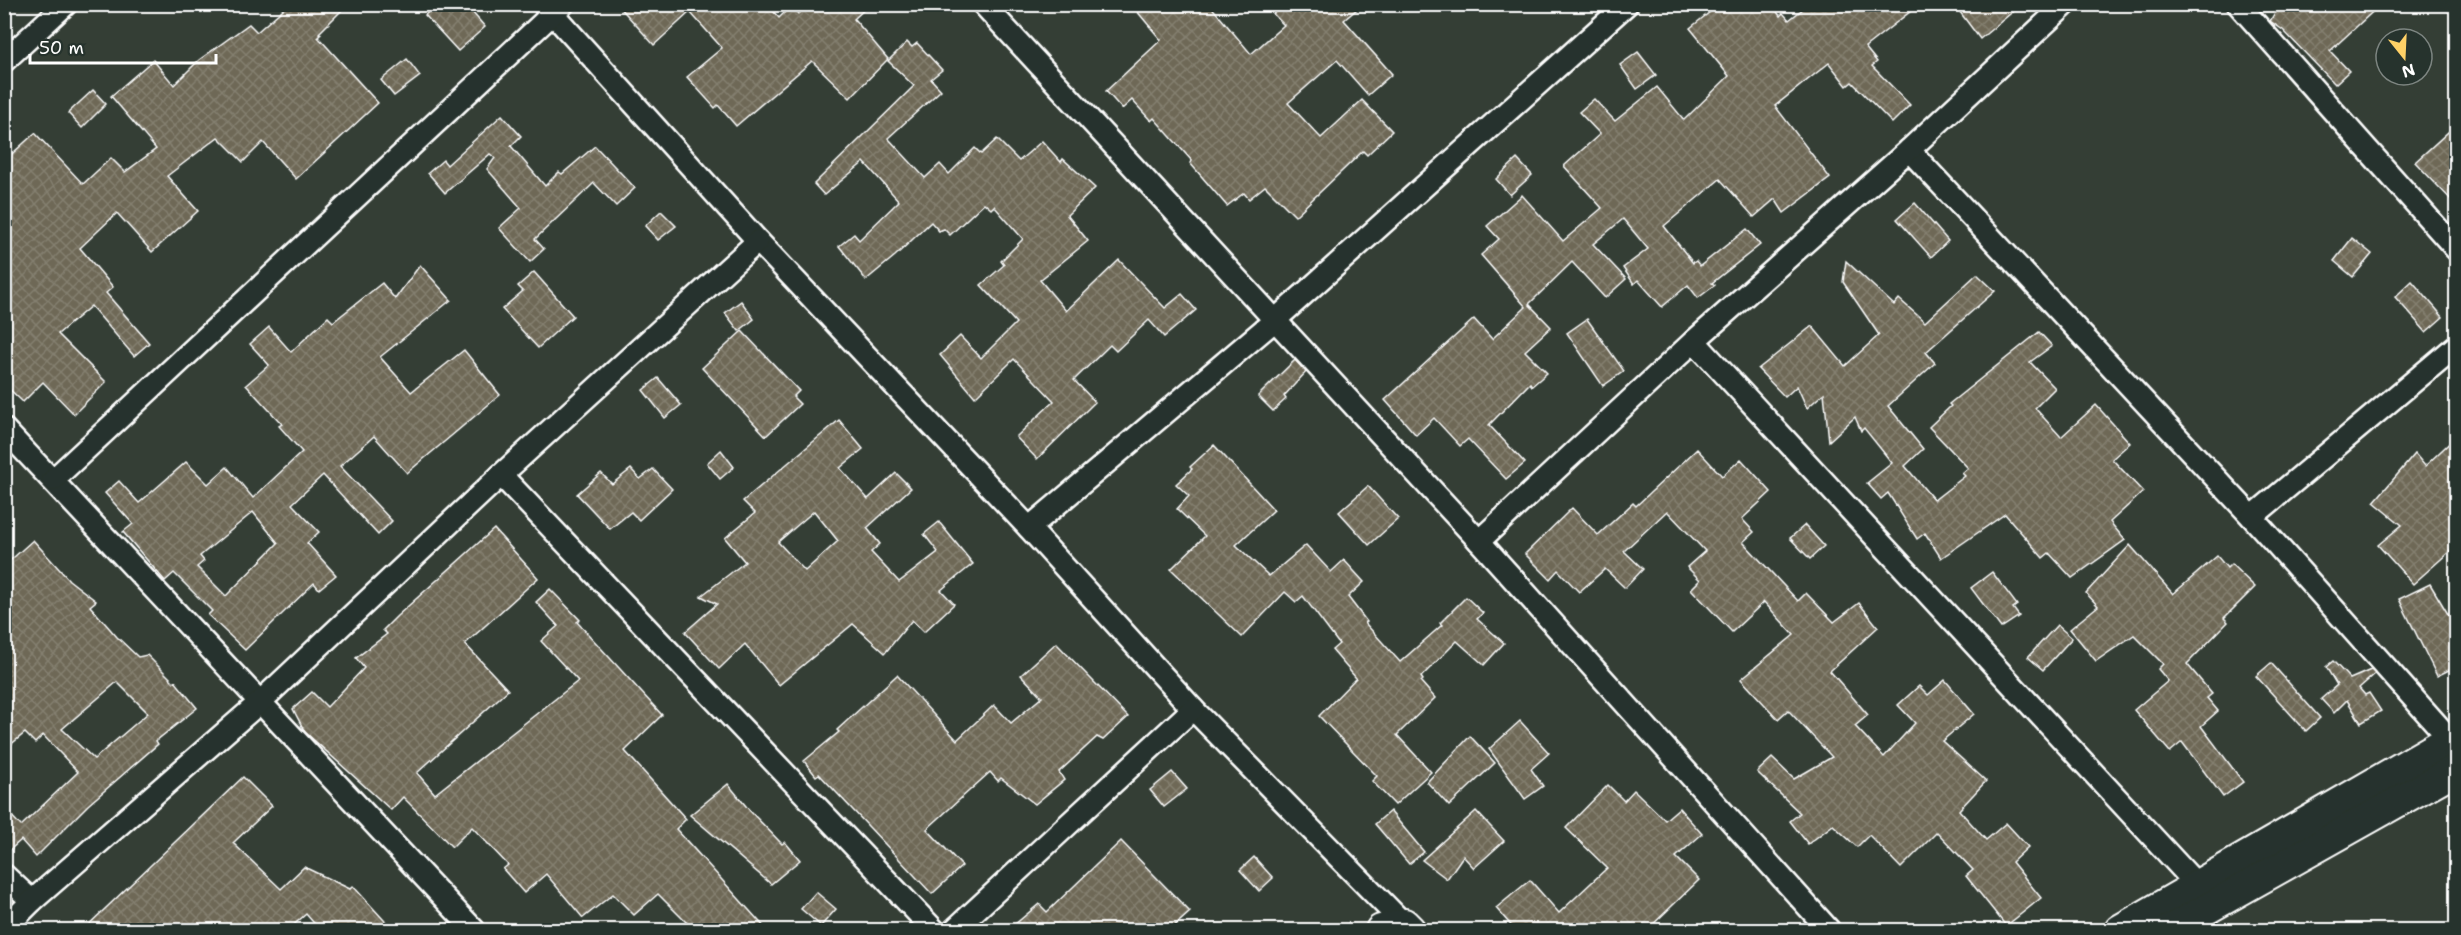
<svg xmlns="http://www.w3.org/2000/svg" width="2461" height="935" viewBox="0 0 2461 935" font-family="'Shantell Sans',sans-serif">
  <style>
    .building { fill: url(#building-cross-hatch); stroke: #fff; stroke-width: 1.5; fill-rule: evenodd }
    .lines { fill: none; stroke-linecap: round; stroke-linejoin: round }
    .street-casing { stroke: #fff; stroke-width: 26 }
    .secondary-casing { stroke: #fff; stroke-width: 34 }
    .street { stroke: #26332d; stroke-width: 21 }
    .secondary { stroke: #26332d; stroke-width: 30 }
  </style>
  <defs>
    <pattern id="building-cross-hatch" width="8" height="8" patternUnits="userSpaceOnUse" patternTransform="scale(1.5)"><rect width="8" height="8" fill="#6e6857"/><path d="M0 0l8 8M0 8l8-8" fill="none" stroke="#847f70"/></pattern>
  </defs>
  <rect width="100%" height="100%" fill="#343e35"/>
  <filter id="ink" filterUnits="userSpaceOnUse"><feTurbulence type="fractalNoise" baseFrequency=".0167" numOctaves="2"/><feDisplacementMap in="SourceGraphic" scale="12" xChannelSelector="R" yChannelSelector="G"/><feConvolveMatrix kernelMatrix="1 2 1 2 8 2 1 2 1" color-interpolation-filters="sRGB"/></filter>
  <g filter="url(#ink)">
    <g class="building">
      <polygon points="289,4 348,4 319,33 321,34 318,37 378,103 296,179 263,142 243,162 218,137 167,176 198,211 152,252 117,213 80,248 113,287 106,293 149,343 134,356 91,306 58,334 106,382 74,414 43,382 23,402 4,384 4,161 35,133 83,184 111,158 125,172 156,149 111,96 153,60 174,85 199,60 249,24 257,32"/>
      <polygon points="437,4 465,4 485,27 458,51 425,15"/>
      <polygon points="617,4 767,4 779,18 791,6 798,14 808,4 870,4 854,19 888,59 850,98 812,61 736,126 718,105 715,108 687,77 722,48 690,12 654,45"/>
      <polygon points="1131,4 1209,4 1251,54 1284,25 1273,14 1284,4 1363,4 1344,20 1392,74 1368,95 1337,60 1288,103 1321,138 1362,100 1392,131 1367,155 1363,151 1295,216 1265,186 1249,199 1244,193 1227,206 1190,163 1192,161 1154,118 1151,121 1132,100 1122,109 1106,91 1161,40"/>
      <polygon points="1720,4 1772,4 1780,16 1783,13 1789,20 1809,4 1920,4 1865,47 1877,62 1872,66 1910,105 1892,123 1852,82 1847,86 1829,63 1775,106 1830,178 1784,213 1775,199 1754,217 1720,179 1664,226 1693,263 1696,261 1700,266 1747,229 1760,245 1712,283 1715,285 1698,298 1688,285 1662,307 1638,280 1634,284 1623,268 1648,249 1623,219 1593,244 1626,279 1605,298 1572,262 1529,304 1551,327 1525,351 1547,373 1532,386 1530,383 1489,425 1525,463 1506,479 1468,439 1460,446 1434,418 1416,435 1385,400 1474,319 1492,339 1526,307 1481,255 1499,239 1487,226 1522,195 1563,241 1602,208 1564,166 1600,134 1579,112 1594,99 1615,121 1657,87 1684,120 1729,76 1690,28"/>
      <polygon points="1954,4 2022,4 1980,39"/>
      <polygon points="2280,4 2381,4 2330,51 2349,71 2335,84 2283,30 2270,21"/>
      <polygon points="907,42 912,47 917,43 942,70 931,79 941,90 888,138 925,178 940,164 949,174 975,148 981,154 997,139 1019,161 1042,141 1061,162 1063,159 1095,188 1067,215 1088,241 1040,280 1066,311 1119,260 1165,308 1182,294 1196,310 1164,337 1149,320 1116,351 1110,345 1074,380 1095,402 1037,459 1016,437 1054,401 1014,359 975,397 940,355 960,336 981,358 1016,323 981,285 1004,265 1001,261 1023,239 994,206 991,209 984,203 950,235 944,229 939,231 931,222 895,256 866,280 839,246 854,234 859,240 899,201 864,162 824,195 814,184 914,86 888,61"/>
      <polygon points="1638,52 1656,75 1637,89 1620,65"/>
      <polygon points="407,59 420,76 394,96 381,80"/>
      <polygon points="93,90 106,104 82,128 68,113"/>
      <polygon points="502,115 521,136 511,146 545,186 559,172 562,174 595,146 635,188 616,206 594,183 535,239 544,249 530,262 499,228 521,208 487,169 495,158 490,154 445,193 428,173 443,160 447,165"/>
      <polygon points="2457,124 2457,206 2415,162"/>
      <polygon points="1517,159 1532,175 1510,195 1496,179"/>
      <polygon points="1915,203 1948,241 1931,257 1897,219"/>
      <polygon points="661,211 676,226 658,240 645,226"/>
      <polygon points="2352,238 2372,254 2353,277 2334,261"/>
      <polygon points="1846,261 1894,305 1899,299 1925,322 1977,274 1995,291 1926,352 1935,363 1888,406 1923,449 1905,466 1934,500 1965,476 1962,473 1968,468 1929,427 1951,406 1949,404 2039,332 2052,346 2030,362 2055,388 2035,408 2061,437 2096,405 2130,443 2112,459 2143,492 2110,522 2125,540 2072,578 2049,553 2043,558 2005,514 1941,558 1925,533 1917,539 1888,493 1881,499 1867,483 1892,463 1864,428 1861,431 1855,417 1829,441 1824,393 1807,408 1797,386 1785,397 1758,369 1812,326 1845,366 1879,335 1843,282"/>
      <path d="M420,265L451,300L380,357L411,392L464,350L500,395L407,473L374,436L340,466L392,521L378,535L323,475L292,504L319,532L307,543L336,575L319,589L314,583L245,650L208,615L212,611L174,573L165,581L123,532L133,524L105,493L119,481L139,503L186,462L208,484L227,467L253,498L302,452L279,426L282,424L246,385L269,365L250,344L269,327L291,352L328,317L333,322L382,283L395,299ZM253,512L278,543L226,596L197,567L204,561L200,556Z"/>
      <polygon points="534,272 573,316 538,348 502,309 523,291 518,286"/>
      <polygon points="2412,281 2443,317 2426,332 2395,297"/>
      <polygon points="741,301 754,319 739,331 725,313"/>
      <polygon points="1587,319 1624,371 1603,386 1567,333"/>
      <polygon points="742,331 799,391 793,397 800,404 766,436 702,368"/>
      <polygon points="1295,360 1306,372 1284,396 1286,399 1273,411 1258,396"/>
      <polygon points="658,378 681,405 665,418 643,390"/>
      <path d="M839,420L863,449L840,468L868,499L896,473L911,488L867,528L880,544L871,552L899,582L938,552L924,534L939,522L973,564L941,590L954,604L924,632L912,620L885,653L853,624L779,685L745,644L719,669L685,632L717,604L701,596L745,562L725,538L755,513L743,501ZM814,511L838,541L805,571L778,542Z"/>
      <polygon points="2457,436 2457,545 2413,584 2378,545 2402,525 2374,502 2415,454 2425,466"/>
      <polygon points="1214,445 1274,510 1236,545 1269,576 1306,545 1331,572 1344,560 1364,582 1348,597 1367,622 1365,623 1400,662 1442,625 1440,623 1466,597 1483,613 1477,619 1504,643 1484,665 1457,641 1421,677 1423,680 1421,682 1435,698 1397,735 1431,772 1395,805 1372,781 1377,776 1319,716 1356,678 1332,650 1339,644 1303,596 1296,602 1285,592 1242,637 1171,569 1205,536 1177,509 1189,496 1176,484 1192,469 1190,467"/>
      <polygon points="1697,449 1722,476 1741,459 1771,492 1742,519 1754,532 1743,542 1798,601 1806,593 1834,622 1859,603 1878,627 1830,671 1868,715 1855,726 1884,757 1915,723 1898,705 1919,686 1928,695 1945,680 1974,714 1942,741 1986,781 1959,810 1986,840 2006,823 2028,847 2012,862 2041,898 2006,926 1966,876 1973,870 1937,832 1901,868 1869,835 1857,847 1833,825 1808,844 1790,821 1800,813 1757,772 1772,758 1794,779 1832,757 1788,710 1778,719 1741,679 1794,635 1764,602 1732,632 1691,589 1700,580 1687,567 1705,551 1667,511 1624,551 1643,569 1625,588 1605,569 1579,592 1558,570 1550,579 1525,554 1572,508 1598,535 1633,503 1636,506"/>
      <polygon points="721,450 734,467 720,479 707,463"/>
      <polygon points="631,469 640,479 653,469 672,489 639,520 631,512 610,529 577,494 601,473 612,484"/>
      <polygon points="1368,486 1398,519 1369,545 1339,512"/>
      <polygon points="1805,525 1824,546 1810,559 1790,538"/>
      <polygon points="494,529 538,578 465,644 508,690 417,773 435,794 578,681 541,641 558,626 536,602 550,589 580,620 577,622 662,715 625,751 686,819 676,829 767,930 694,930 658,894 634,915 613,894 583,918 546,874 524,893 503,869 508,865 472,827 452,847 403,797 391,810 305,732 293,709 312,692 327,707 364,668 356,658 387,634 383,630 397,616"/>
      <path d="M33,540L69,580L96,601L90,606L117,637L138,657L147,655L174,682L175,681L197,708L156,741L158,744L88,805L36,857L21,840L4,855V808L21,826L78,772L43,735L35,743L25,733L4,750V566ZM117,682L148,713L94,759L62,729Z"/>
      <polygon points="2130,545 2173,594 2217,556 2227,568 2231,564 2255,587 2224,618 2228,622 2187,664 2212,694 2207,698 2218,711 2201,726 2243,782 2223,797 2182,742 2170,752 2134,710 2168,681 2158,669 2163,664 2134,635 2096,661 2070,629 2098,606 2086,593"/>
      <polygon points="1992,572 2017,605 2013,608 2019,616 2001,628 1971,588"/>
      <polygon points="2430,584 2457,629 2457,666 2437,676 2399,599"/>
      <polygon points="2057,625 2072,638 2043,670 2028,657"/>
      <polygon points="1056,643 1128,717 1103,740 1097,737 1059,772 1064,780 1035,804 1001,778 998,781 990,772 927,829 962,866 932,894 819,774 816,776 804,761 839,732 837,730 897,675 957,740 994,705 1011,723 1042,697 1021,675"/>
      <polygon points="2333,661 2350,679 2371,670 2375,674 2359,688 2365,695 2369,693 2381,711 2361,723 2347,700 2334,713 2321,699 2337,685 2326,667"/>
      <polygon points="2271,663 2320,718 2306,731 2256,676"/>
      <polygon points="1520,721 1549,753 1531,769 1543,786 1525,799 1489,749"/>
      <polygon points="1470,736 1495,763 1449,806 1427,782"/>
      <polygon points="1172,772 1187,789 1164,807 1150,790"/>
      <polygon points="243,777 272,806 233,843 281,889 304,867 350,889 353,886 393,930 320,930 306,914 288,930 83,930"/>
      <polygon points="728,784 750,811 782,844 785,842 800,860 771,884 690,815"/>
      <polygon points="1608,785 1624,801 1634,790 1665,820 1679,808 1702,834 1676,857 1699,880 1647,930 1515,930 1496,908 1530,880 1559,913 1607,868 1566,828"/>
      <polygon points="1390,811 1424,852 1409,864 1375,824"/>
      <polygon points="1476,811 1504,841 1474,868 1463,856 1447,879 1422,860"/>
      <polygon points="1121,841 1190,912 1170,930 1008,930 1039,904 1047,912"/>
      <polygon points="1254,857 1273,878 1259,891 1240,870"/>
      <polygon points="816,892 836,909 821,926 801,909"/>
    </g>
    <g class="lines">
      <g class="street-casing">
        <g id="street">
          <polyline points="544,4 758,241 1029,528 1193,709 1404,924"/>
          <polyline points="983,4 1479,541 1829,930"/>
          <polyline points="2238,4 2456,249"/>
          <polyline points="4,61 66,4"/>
          <polyline points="1909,150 2252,517 2456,746"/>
          <polyline points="1694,341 2198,886"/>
          <polyline points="4,429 474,930"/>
          <polyline points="501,475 934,930"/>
          <polyline points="53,480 563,4"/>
          <polyline points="2252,517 2456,346"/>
          <polyline points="1029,528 1274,321 1627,4"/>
          <polyline points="1479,541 1694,341 1909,150 2066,4"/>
          <polyline points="4,875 32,901"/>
          <polyline points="4,929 32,901 259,703 501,475 758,241"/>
          <polyline points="954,930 1193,709"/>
        </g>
      </g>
      <g class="secondary-casing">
        <g id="secondary">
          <polyline points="1381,930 1404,924 1410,930"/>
          <polyline points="2120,930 2456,736"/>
          <polyline points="2169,930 2456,769"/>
        </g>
      </g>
      <use href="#street" class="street"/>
      <use href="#secondary" class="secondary"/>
    </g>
  </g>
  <rect width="2461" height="935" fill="none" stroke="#26332d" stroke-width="24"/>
  <rect x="12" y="12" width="2437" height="911" fill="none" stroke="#fff" stroke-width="2" filter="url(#ink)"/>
  <g transform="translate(2404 57) rotate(162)"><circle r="28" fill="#26332d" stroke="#7d8581" stroke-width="1.5"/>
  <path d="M0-4.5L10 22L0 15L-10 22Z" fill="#ffd166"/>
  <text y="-9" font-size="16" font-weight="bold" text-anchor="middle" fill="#ffffff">N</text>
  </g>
  <path d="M30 54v9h186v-9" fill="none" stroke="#ffffff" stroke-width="3"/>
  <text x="39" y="54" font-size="18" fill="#ffffff" stroke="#26332d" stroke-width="4.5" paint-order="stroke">50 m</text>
</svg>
